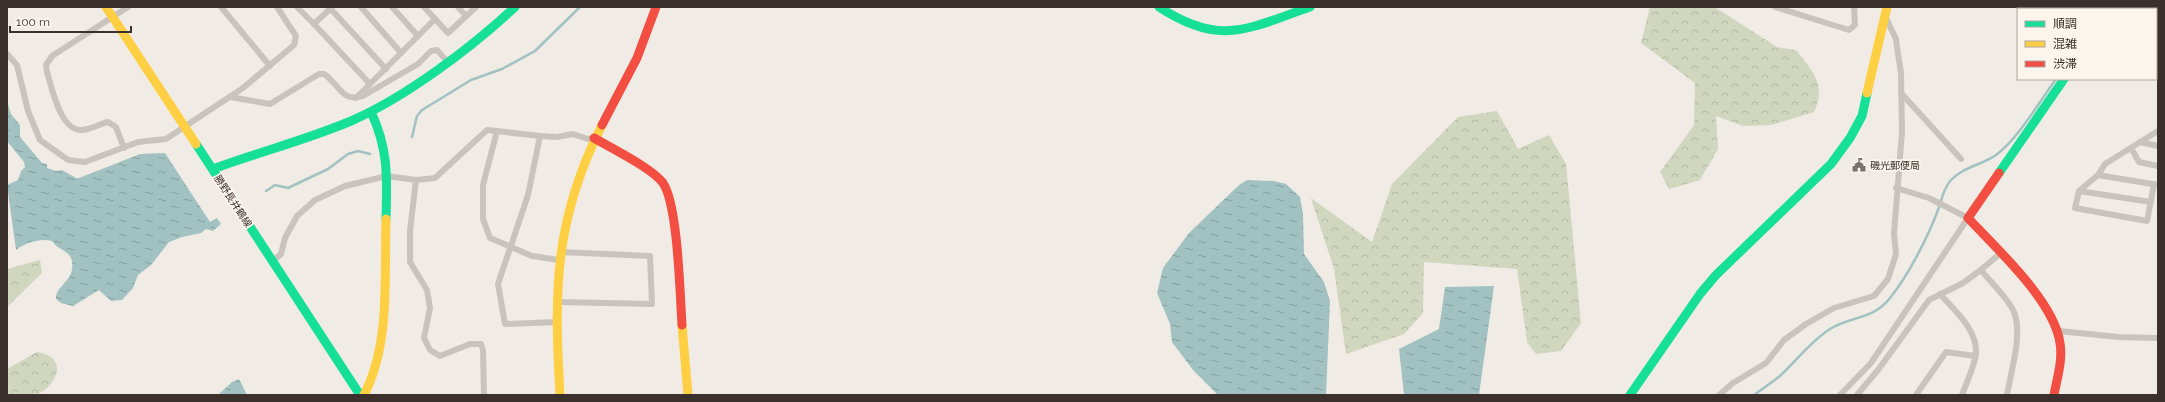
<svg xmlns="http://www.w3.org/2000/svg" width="2165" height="402" viewBox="0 0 2165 402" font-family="Raleway,'Noto Sans JP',sans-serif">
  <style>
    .forest { fill: url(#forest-crowns) }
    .water { fill: url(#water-ripples) }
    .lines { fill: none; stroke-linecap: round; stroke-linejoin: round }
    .stream { stroke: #a1c2c1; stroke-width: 2.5 }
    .street { stroke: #c9c3be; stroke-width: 6 }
    .fast { stroke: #16e098; stroke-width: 9 }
    .slow { stroke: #ffcf43; stroke-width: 9 }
    .jam { stroke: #f24e42; stroke-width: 9 }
    .labels { text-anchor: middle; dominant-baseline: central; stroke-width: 3.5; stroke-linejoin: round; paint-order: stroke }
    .poi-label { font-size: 10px; fill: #3b302b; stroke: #fbf5ee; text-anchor: start }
    .street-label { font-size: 10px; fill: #3b302b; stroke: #fbf5ee }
  </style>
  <defs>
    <pattern id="forest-crowns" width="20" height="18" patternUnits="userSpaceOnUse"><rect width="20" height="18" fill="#d1d6bf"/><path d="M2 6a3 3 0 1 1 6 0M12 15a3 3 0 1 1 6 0" fill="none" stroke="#b4b8a4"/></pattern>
    <pattern id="water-ripples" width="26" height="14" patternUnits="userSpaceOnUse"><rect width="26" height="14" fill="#a1c2c1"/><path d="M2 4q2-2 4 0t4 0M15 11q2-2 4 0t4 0" fill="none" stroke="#849e9d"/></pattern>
  </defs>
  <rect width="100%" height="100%" fill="#f0ebe5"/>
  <g class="forest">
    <path d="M1650,7L1716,8L1777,47L1796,50C1812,71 1827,84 1814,112L1771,125L1743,126L1716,116L1718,149L1700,180L1669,189L1660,172L1694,125L1695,83L1641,43Z"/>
    <polygon points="1497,111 1518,149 1549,135 1566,164 1581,323 1561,351 1536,354 1527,342 1517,269 1424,262 1423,313 1404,334 1346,354 1334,269 1311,198 1372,242 1392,184 1458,117"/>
    <polygon points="40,260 42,273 7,307 7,269"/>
    <path d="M37,352C67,356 60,383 38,394C31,398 16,395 7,395V369Z"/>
  </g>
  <g class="water">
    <path d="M7,101L11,114L20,125V137L42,163L47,164V168L56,171L62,170L76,178H79L140,154L165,153L210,222L217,218L221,224L213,231L206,229L201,233L182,237L169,242L151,265L138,275L133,288L122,300L111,301L99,290L73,306L61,303L56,299C55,288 71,281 72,269C75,250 59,252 52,241C41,238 25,243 16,250L7,185L18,180L21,171L25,167L24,162L7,141Z"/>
    <polygon points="1247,180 1274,181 1286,184 1300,197 1303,214 1304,254 1324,282 1330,301 1326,395 1218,395 1193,370 1172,342 1170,324 1157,293 1163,268 1189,233 1239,185"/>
    <polygon points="1494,286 1479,395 1404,395 1399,349 1439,329 1445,287"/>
    <polygon points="239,379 247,395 218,395 232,382"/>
  </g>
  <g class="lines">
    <g class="stream">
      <polyline points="2111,9 2113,7"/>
      <polyline points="412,137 417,116 422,110 471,80 502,69 535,51 580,7"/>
      <polyline points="266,191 275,185 288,188 328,169 348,154 358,151 370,154"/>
      <path d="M1754,395C1763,388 1773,382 1781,375C1797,360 1811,341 1830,329C1851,316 1873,320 1890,298C1908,276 1928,237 1938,210C1942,199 1943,189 1951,180C1963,167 1982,165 1996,155C2017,140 2040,101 2056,79"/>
    </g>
    <g class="street">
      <polyline points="221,7 270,66"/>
      <polyline points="297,7 314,24"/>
      <polyline points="329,7 386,69"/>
      <polyline points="332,7 314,24 370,84"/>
      <polyline points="361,7 401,53"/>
      <polyline points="392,7 418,36"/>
      <polyline points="424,7 448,33 476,7"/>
      <polyline points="458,7 466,16"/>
      <polyline points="1775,7 1849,30 1855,25 1854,7"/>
      <polyline points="2156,51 2158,52"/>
      <polyline points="7,54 17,65 28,111 40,140 68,160 85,162 138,142 166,139 243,88 294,45 296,36 277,7"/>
      <polyline points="1901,93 1961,159"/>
      <path d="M230,97L270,104L319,74H324C339,84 342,103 363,96L418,64L431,51L437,50L447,61"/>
      <polyline points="356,98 435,19"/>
      <polyline points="497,131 483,185 483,219 490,238 532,256 559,260"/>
      <polyline points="2158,131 2105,164 2098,175 2158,185"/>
      <polyline points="540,136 528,195 498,284 505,324 556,322"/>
      <polyline points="2140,142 2158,146"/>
      <path d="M124,148L116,127L108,122C99,124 90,130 81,130C60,130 52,88 47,72L46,65L52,56L128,7"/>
      <polyline points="2131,148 2139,162 2158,166"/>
      <polyline points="2098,175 2079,191 2075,208 2147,221 2154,184"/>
      <polyline points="416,180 410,231 410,262 427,290 430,308 424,338 430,350 440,356 470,344 481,344 483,350 484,395"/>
      <polyline points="2079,191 2151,202"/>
      <polyline points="273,261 281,254 285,238 297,216 315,200 345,186 387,176 416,180 435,178 487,130 540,136 557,137 573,134 588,139 594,138"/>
      <path d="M1981,270C1991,283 2007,297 2014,312C2023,334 2011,371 2007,395"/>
      <path d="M1940,294C1954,310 1978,330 1976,354C1974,367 1967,382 1962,395"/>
      <polyline points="557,302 652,304 650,256 560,252"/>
      <polyline points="2059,331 2118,337 2158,338"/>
      <polyline points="1719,395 1733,383 1766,363 1784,340 1806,324 1834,308 1874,296 1888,279 1896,254 1894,234 1902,132 1901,73 1897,47 1896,39 1885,16"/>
      <polyline points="1840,395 1871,363 1968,218 1929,198 1896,188"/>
      <polyline points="1857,395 1878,370 1929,300 1963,283 1978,272 2001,253"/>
      <polyline points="1916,395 1946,352 1975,356"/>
    </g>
    <g class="fast">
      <path d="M1159,7C1220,47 1247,29 1310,7"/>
      <polyline points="2089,7 2092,9"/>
      <polyline points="2127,9 2130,7"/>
      <path d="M371,112C389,150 387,179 386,219"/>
      <polyline points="196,144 360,395"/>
      <path d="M213,169C259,152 306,140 351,121C406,97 471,48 515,7"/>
      <polyline points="1999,173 2064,79"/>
      <polyline points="1630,395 1700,294 1716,275 1831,164 1850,138 1862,116 1867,93"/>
    </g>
    <g class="slow">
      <polyline points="106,7 196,144"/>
      <polyline points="1867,93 1887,7"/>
      <polyline points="682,325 688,395"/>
      <path d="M364,395C391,342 384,277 386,219"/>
      <path d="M560,395C554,291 554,220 602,125"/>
    </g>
    <g class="jam">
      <polyline points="602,125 637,58 656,7"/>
      <path d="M594,138C611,148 652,168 663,183C678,205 680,295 682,325"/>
      <path d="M1999,173L1968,218C1997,249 2054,301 2060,343C2063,360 2057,378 2054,395"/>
    </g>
  </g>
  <defs>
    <g id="civic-bare" transform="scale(1.08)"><path d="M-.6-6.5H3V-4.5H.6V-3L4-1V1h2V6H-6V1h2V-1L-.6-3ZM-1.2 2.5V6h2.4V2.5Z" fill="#7a716c" stroke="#fbf5ee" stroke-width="2.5" paint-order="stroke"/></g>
  </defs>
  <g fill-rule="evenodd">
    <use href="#civic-bare" x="1859" y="165"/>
  </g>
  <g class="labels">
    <g class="poi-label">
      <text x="1870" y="165">磯光郵便局</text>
    </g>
    <g class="street-label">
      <text transform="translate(233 201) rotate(57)">勝野長井鶴線</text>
    </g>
  </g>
  <rect width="2165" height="402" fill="none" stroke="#3b302b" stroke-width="16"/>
  <rect x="2017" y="8" width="140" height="72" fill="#fbf5ee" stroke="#aea6a0"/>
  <rect x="2025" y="21" width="20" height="6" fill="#16e098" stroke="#aea6a0"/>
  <text x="2053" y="28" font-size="12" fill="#3b302b">順調</text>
  <rect x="2025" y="41" width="20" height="6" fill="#ffcf43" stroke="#aea6a0"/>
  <text x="2053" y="48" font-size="12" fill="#3b302b">混雑</text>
  <rect x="2025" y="61" width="20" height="6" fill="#f24e42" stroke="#aea6a0"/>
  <text x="2053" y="68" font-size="12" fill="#3b302b">渋滞</text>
  <path d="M10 26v6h121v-6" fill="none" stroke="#3b302b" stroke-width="2"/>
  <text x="16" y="26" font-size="12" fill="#3b302b" stroke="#fbf5ee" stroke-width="3" paint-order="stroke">100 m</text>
</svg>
